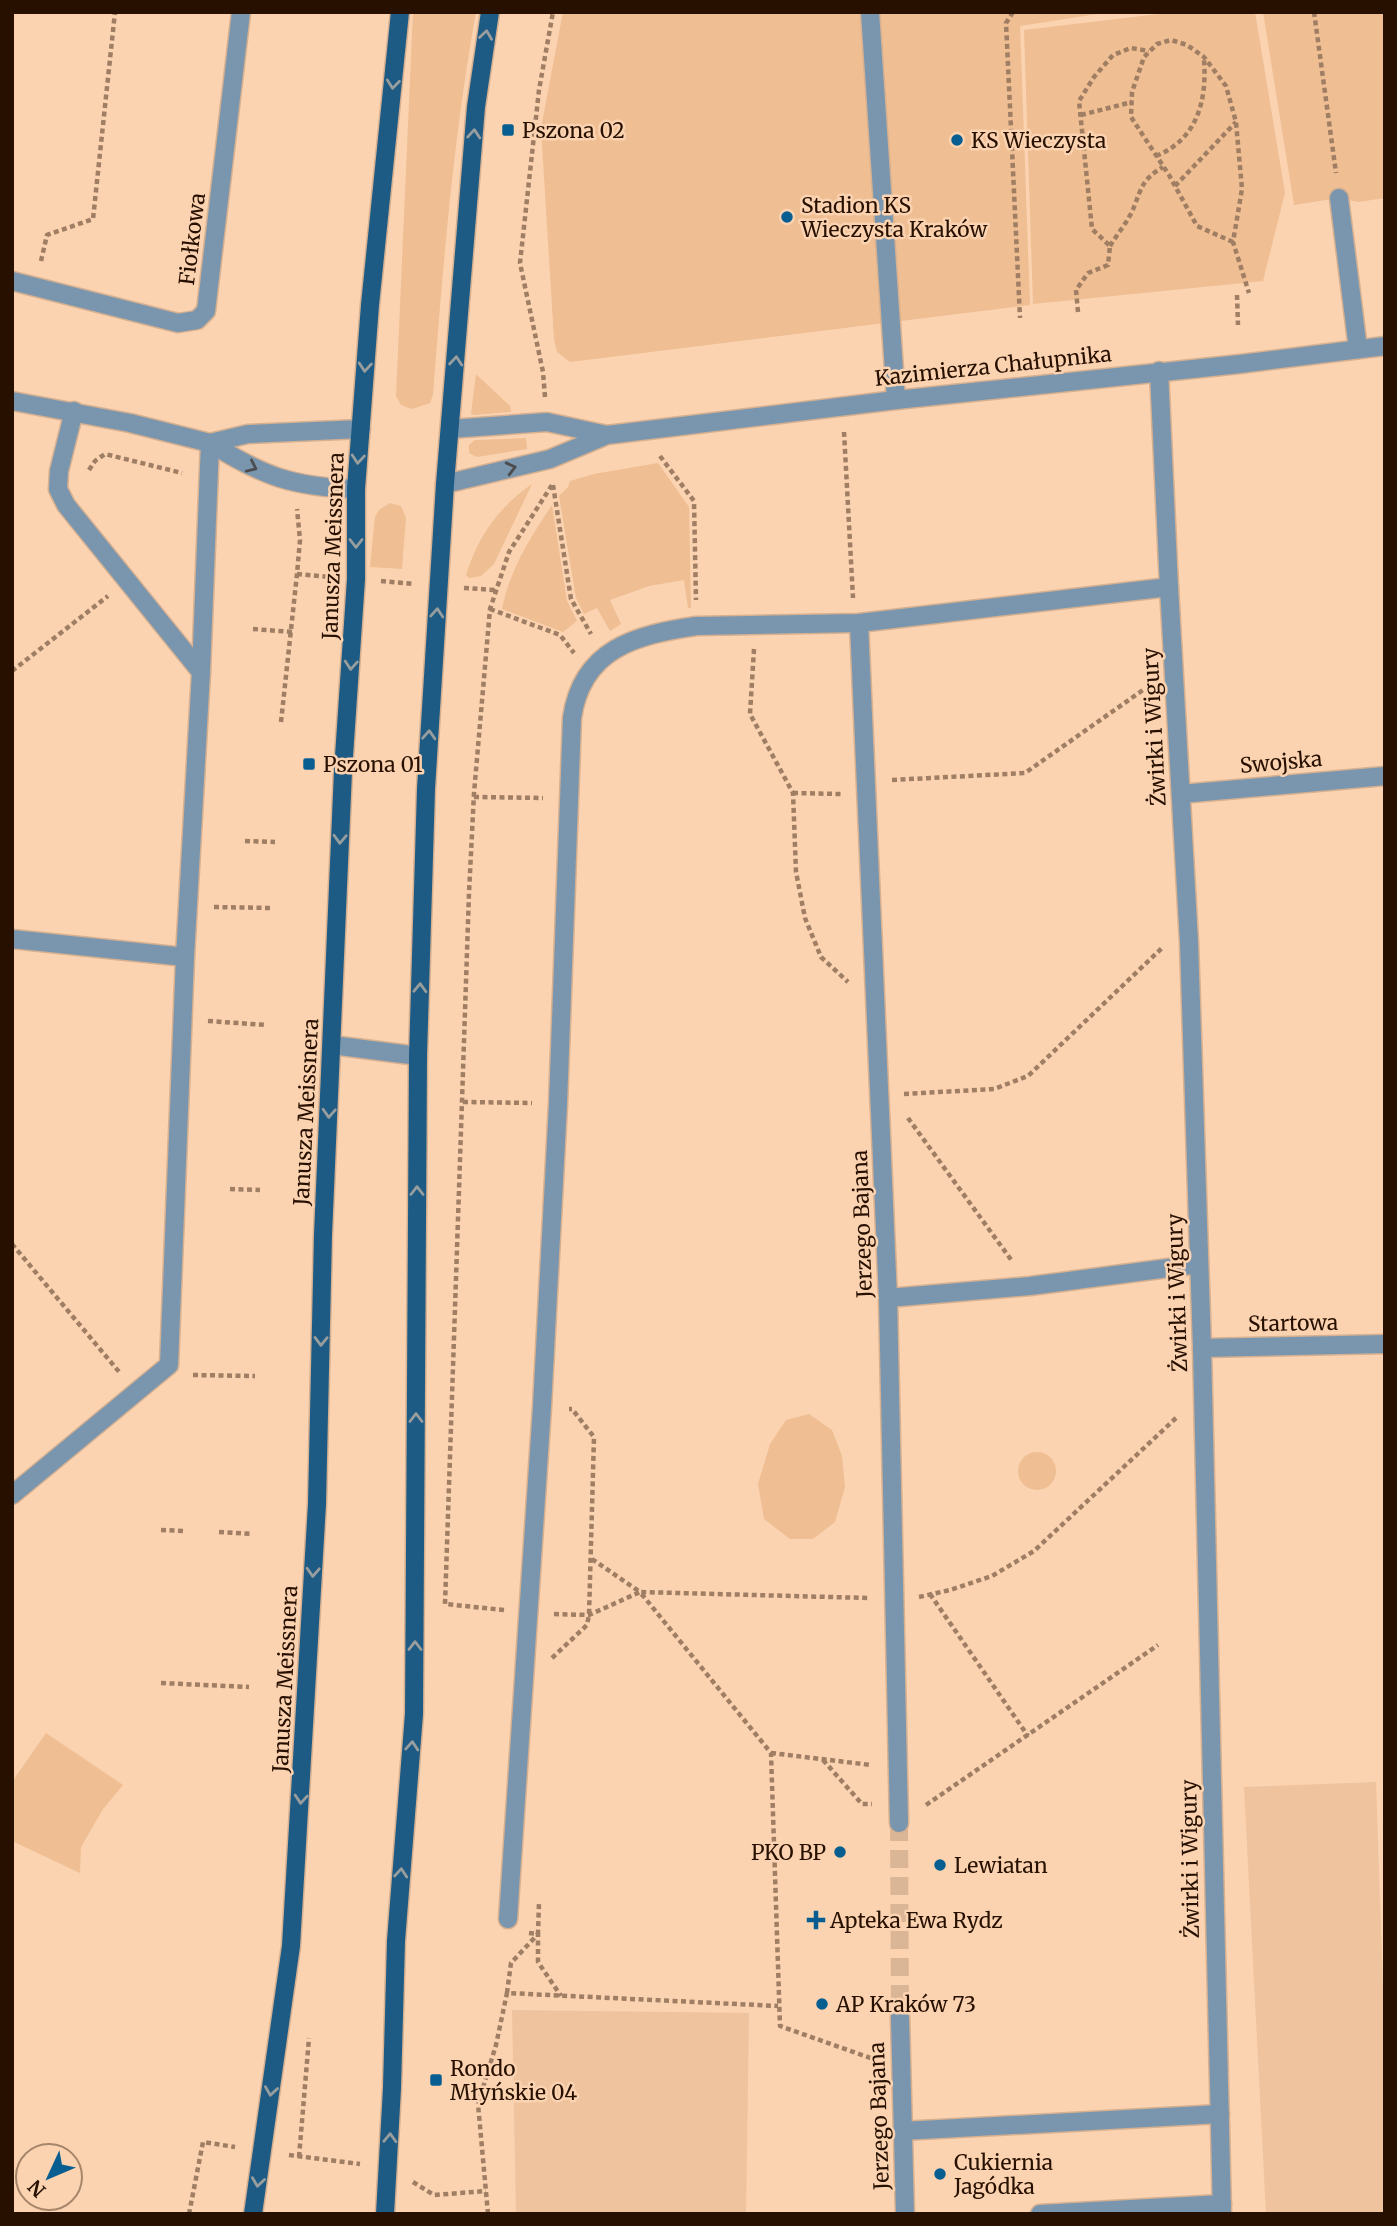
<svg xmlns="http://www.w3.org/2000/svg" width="1397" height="2226" viewBox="0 0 1397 2226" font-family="Merriweather,serif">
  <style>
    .built { fill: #eec39e }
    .green { fill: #efbe92 }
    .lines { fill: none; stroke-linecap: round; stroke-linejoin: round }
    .minor-tunnel { stroke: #dbb696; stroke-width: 18; stroke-dasharray: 18 9; stroke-linecap: butt }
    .minor-casing { stroke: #d5b091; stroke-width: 21 }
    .major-casing { stroke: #d5b091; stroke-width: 21 }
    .path { stroke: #9f7e64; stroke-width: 4.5; stroke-dasharray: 5 3.5; stroke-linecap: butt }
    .minor { stroke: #7996ae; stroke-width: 18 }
    .major { stroke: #1e5b84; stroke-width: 18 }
    .oneway { stroke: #989d9d }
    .oneway2 { stroke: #4c4c4e }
    .poi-dot { fill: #085e90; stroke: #fbd3b1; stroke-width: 2.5 }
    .labels { text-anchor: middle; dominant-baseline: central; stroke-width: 5; stroke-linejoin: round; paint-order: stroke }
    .poi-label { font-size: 21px; fill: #271000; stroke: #fbd3b1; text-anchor: start }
    .street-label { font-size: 21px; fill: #271000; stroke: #fbd3b1 }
  </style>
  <rect width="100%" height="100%" fill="#fbd3b1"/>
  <g class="built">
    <polygon points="1376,1782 1385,2046 1385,2214 1266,2214 1244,1787"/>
    <polygon points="512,2010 749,2013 746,2214 516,2214"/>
  </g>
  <g class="green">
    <path d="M413,12H476C453,139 443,266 433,395L430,403L412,409L401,405L396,396Z"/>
    <polygon points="563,12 1110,12 1020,26 1030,305 570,362 557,352 554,339 541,128"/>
    <polygon points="1175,12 1255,12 1285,193 1263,281 1033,304 1024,30"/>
    <polygon points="1263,12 1385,12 1385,198 1358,202 1339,198 1294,205"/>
    <polygon points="476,374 510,406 511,412 474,415 471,414"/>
    <polygon points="526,438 527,449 477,457 469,453 469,445 475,440"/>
    <polygon points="658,463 689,507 691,608 688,608 684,580 649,586 610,600 621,624 610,631 597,608 584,614 576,598 559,496 568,487 570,481 594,474"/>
    <path d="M532,484L494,564L481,576L469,578L466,575C478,536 499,507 532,484Z"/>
    <polygon points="390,503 401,506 406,518 402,569 370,567 375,517 379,510"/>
    <path d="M552,505L567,601L577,621L563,632L502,609C510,569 530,538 552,505Z"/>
    <polygon points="809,1414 832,1430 842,1456 845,1487 835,1522 813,1539 790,1539 764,1519 758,1484 770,1444 786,1420"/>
    <circle cx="1037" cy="1471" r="19"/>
    <polygon points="46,1733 123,1785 103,1809 81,1847 80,1873 12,1841 12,1782"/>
  </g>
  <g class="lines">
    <polyline class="minor-tunnel" points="899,1823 900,2017"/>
    <g class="minor-casing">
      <g id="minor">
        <polyline points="870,12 896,400"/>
        <polyline points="1339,198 1358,349"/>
        <polyline points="12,281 178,323 197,320 206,311 241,12"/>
        <polyline points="1159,371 1169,587 1189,942 1202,1348 1222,2214"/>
        <polyline points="12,401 130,423 210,443 248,434 361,429"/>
        <polyline points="450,429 547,422 607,435"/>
        <path d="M210,443C263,476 292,487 356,489"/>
        <polyline points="445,484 550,459 607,435 896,400 1240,364 1385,346"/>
        <polyline points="859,623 888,1298 899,1823"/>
        <polyline points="201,672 210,443"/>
        <polyline points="1181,794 1385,776"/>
        <polyline points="12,939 185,957"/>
        <polyline points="332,1045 418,1056"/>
        <polyline points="888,1298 1030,1286 1199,1264"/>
        <polyline points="1202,1348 1385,1344"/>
        <polyline points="12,1495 169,1365 185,957 201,672 66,505 58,489 59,471 74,411"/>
        <path d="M508,1919L542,1407L558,1104L572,718C582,649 635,635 696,626L859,623L1169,587"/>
        <polyline points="900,2017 905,2214"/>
        <polyline points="902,2131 1220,2114"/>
        <polyline points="1040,2214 1222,2204"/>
      </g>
    </g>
    <g class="major-casing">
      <g id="major">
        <polyline points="253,2214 291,1946 317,1504 323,1235 343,771 356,579 356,489 370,305 400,12"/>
        <polyline points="385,2214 392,2088 396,1941 414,1714 418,1056 426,789 445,484 476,107 490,12"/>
      </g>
    </g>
    <g class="path">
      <polyline points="1013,12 1006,23 1020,318"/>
      <polyline points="1314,12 1336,173"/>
      <polyline points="1081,115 1132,102"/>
      <path d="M1156,156C1198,139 1207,100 1204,59"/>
      <polyline points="1175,186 1236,122"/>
      <polyline points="1233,242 1197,226 1169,175 1131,117 1132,92 1144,57 1157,44 1171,40 1187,45 1204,57 1226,86 1236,122 1242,189 1233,242 1249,293"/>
      <path d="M1110,246C1118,233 1129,220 1134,207C1142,186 1143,179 1163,167"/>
      <polyline points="41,261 47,235 93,219 115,12"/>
      <polyline points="1237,295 1238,325"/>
      <polyline points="1078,312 1076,290 1088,273 1108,265 1110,246 1092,229 1079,101 1094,77 1113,55 1131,48 1149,51"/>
      <polyline points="545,397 543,372 520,263 539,90 553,12"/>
      <polyline points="844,432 853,598"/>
      <polyline points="660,456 694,501 696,600"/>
      <polyline points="89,470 95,461 105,454 182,473"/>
      <polyline points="553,485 571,599 591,634"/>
      <polyline points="297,574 330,577"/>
      <polyline points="381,581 414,584"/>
      <polyline points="464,588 495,590"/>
      <polyline points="490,609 560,635 574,653"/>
      <polyline points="253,629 293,632"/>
      <polyline points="754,649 750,714 793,793 796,872 805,918 821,957 848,982"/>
      <polyline points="12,671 108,596"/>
      <polyline points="281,722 297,574 300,540 297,509"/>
      <polyline points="892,780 1025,773 1143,690 1147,689"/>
      <polyline points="793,793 841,794"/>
      <polyline points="474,797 543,798"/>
      <polyline points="245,841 275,842"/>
      <polyline points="214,907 272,908"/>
      <polyline points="208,1021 266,1025"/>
      <polyline points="904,1094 994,1089 1028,1076 1163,947"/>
      <polyline points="463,1102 532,1103"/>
      <polyline points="908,1118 1012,1261"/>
      <polyline points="230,1189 260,1190"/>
      <polyline points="12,1244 120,1373"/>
      <polyline points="193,1375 255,1376"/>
      <polyline points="161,1530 184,1531"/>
      <polyline points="219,1532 252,1534"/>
      <polyline points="592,1559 640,1592 868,1598"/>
      <polyline points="930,1594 1028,1736"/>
      <polyline points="919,1597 950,1590 992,1576 1034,1551 1176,1418"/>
      <polyline points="504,1610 445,1604 469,893 474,793 490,609 509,552 552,485"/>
      <polyline points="554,1614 589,1615 640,1592 771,1753 780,2026 876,2060"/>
      <polyline points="552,1658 587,1625 589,1615 594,1437 572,1409 569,1409"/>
      <polyline points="161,1683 249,1687"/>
      <polyline points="771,1753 871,1765"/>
      <polyline points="823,1760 862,1804 872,1804"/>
      <polyline points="926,1805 1158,1645"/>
      <polyline points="529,1933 538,1934 539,1902"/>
      <polyline points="507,1993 511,1963 538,1934 538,1962 561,1996"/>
      <polyline points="289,2155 360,2164"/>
      <polyline points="299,2157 309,2038"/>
      <polyline points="413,2182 434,2195 486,2191"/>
      <polyline points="189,2214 203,2142 235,2147"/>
      <polyline points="488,2214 478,2104 496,2045 507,1993 778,2006"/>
    </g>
    <use href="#minor" class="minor"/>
    <use href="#major" class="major"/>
  </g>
  <defs><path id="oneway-chevron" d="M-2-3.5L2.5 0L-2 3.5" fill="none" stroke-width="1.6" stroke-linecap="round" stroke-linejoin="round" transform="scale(1.75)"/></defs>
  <g class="oneway">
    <use href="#oneway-chevron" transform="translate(486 35) rotate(-82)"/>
    <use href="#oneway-chevron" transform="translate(393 84) rotate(96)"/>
    <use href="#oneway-chevron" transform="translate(474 134) rotate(-86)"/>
    <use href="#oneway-chevron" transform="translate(456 361) rotate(-85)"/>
    <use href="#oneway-chevron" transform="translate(365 367) rotate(95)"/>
    <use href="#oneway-chevron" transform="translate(358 459) rotate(95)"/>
    <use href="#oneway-chevron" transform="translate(356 543) rotate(90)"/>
    <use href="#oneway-chevron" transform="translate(437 613) rotate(-86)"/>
    <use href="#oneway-chevron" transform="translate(351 665) rotate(94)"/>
    <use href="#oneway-chevron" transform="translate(429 735) rotate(-87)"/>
    <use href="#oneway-chevron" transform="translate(340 839) rotate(92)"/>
    <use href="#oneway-chevron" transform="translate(420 988) rotate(-88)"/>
    <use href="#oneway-chevron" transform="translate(329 1113) rotate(93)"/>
    <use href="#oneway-chevron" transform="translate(417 1191) rotate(-90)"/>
    <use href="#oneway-chevron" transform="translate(321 1341) rotate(91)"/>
    <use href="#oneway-chevron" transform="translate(416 1418) rotate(-90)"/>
    <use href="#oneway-chevron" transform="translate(313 1572) rotate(93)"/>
    <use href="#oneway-chevron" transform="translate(415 1646) rotate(-90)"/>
    <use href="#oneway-chevron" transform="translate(412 1746) rotate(-86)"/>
    <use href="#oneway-chevron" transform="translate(301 1799) rotate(94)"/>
    <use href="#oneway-chevron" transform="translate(401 1873) rotate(-85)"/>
    <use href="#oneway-chevron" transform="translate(271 2091) rotate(98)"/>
    <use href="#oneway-chevron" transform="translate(390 2138) rotate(-88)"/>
    <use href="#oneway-chevron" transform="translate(258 2182) rotate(98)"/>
  </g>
  <g class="oneway2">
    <use href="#oneway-chevron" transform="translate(252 467) rotate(25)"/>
    <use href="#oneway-chevron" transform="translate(511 468) rotate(-14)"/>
  </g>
  <g class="poi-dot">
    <rect x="501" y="123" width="14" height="14" rx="3.5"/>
    <circle cx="957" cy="140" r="7"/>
    <circle cx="787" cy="217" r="7"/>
    <rect x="302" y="757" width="14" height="14" rx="3.5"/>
    <circle cx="840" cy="1852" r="7"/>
    <circle cx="940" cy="1865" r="7"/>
    <path d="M812.5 1909.5h7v7h7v7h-7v7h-7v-7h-7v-7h7z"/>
    <circle cx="822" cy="2004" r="7"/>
    <rect x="429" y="2073" width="14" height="14" rx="3.5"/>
    <circle cx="940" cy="2174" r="7"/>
  </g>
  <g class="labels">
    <g class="poi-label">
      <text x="522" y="130">Pszona 02</text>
      <text x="971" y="140">KS Wieczysta</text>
      <text x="801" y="205">Stadion KS<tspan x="801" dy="24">Wieczysta Kraków</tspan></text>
      <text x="323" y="764">Pszona 01</text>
      <text x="826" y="1852" text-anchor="end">PKO BP</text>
      <text x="954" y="1865">Lewiatan</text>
      <text x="830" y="1920">Apteka Ewa Rydz</text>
      <text x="836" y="2004">AP Kraków 73</text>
      <text x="450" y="2068">Rondo<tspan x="450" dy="24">Młyńskie 04</tspan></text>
      <text x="954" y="2162">Cukiernia<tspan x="954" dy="24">Jagódka</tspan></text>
    </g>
    <g class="street-label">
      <text transform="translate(192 239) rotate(-83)">Fiołkowa</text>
      <text transform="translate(993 366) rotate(-6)">Kazimierza Chałupnika</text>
      <text transform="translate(333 546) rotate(-88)">Janusza Meissnera</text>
      <text transform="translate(1154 727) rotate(-93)">Żwirki i Wigury</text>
      <text transform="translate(1281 762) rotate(-5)">Swojska</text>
      <text transform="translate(306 1112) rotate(-87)">Janusza Meissnera</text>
      <text transform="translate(862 1224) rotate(-92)">Jerzego Bajana</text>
      <text transform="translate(1177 1293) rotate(-92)">Żwirki i Wigury</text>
      <text transform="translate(1293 1323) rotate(-1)">Startowa</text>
      <text transform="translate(285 1679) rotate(-87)">Janusza Meissnera</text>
      <text transform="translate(1190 1859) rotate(-91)">Żwirki i Wigury</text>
      <text transform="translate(879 2116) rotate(-92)">Jerzego Bajana</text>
    </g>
  </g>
  <rect width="1397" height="2226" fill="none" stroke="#271000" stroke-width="28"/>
  <g transform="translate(49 2177) rotate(226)"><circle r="33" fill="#fbd3b1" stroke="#a6856a" stroke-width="2"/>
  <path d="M0-5L12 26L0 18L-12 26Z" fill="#085e90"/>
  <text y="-10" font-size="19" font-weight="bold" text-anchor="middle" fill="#271000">N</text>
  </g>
</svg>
